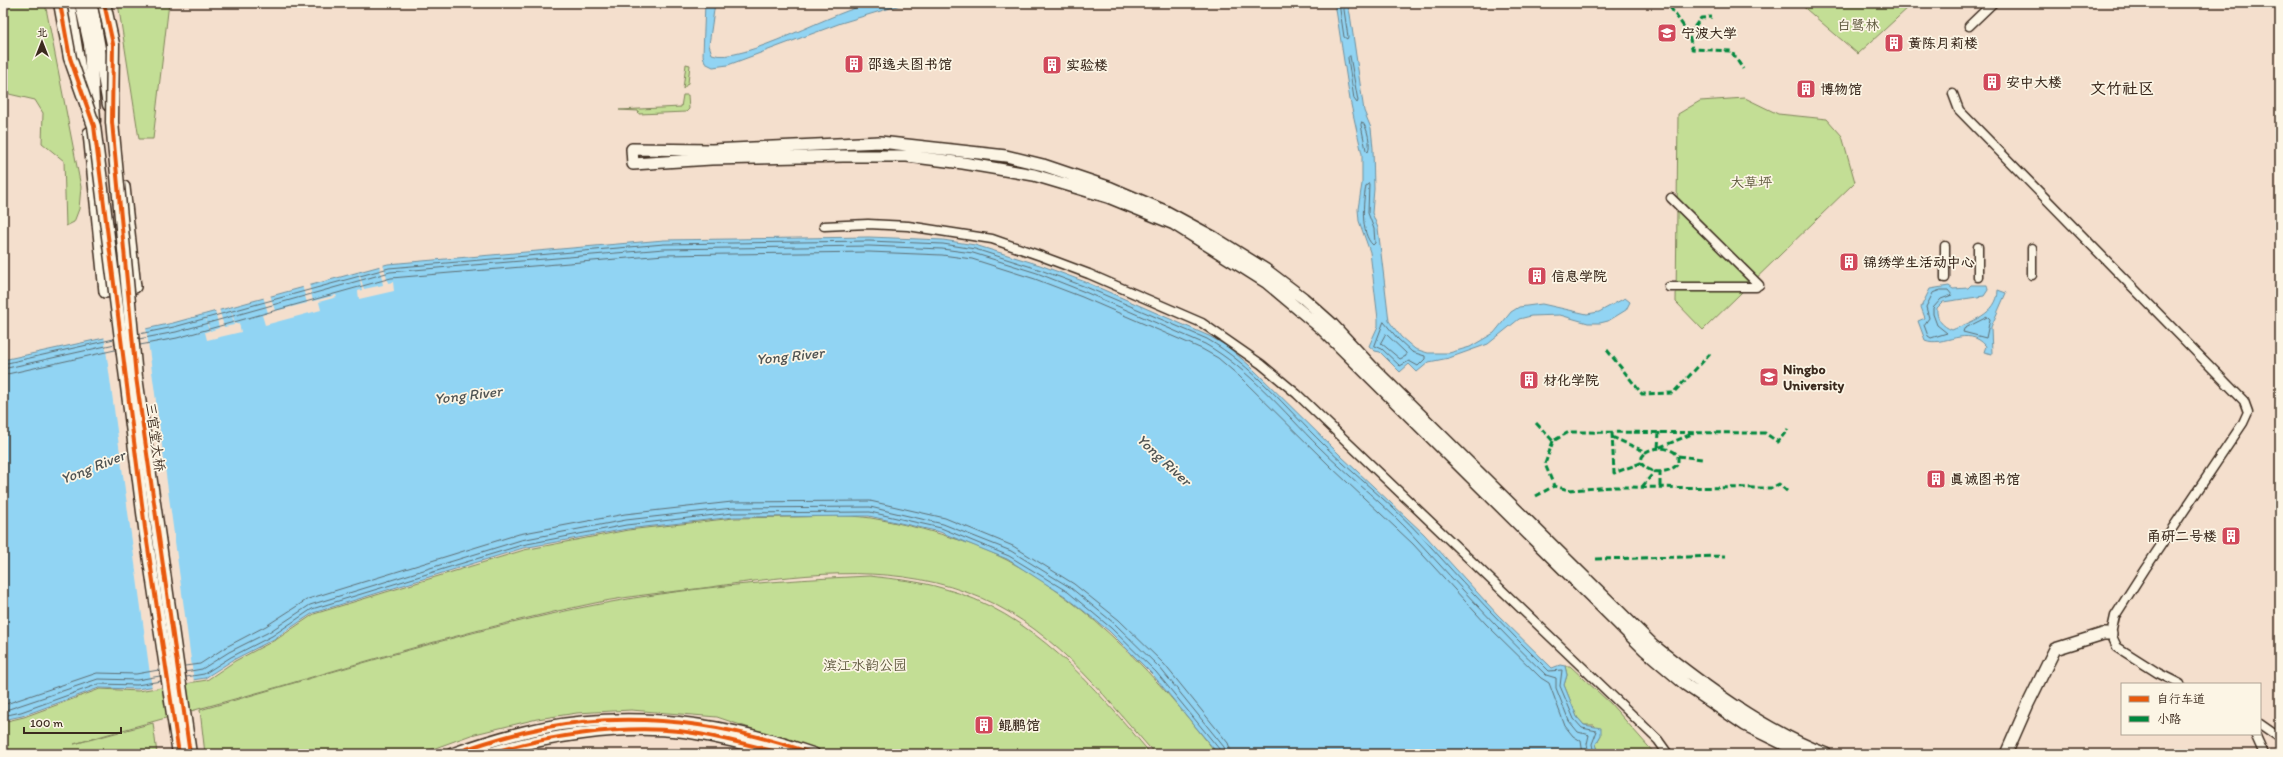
<svg xmlns="http://www.w3.org/2000/svg" width="2283" height="757" viewBox="0 0 2283 757" font-family="Itim,'LXGW WenKai TC',sans-serif">
  <style>
    .green { fill: #c3de95; stroke: #7f845a }
    .water { fill: #91d4f3; stroke: #6f909e }
    .pier { fill: #f4dfcd }
    .lines { fill: none; stroke-linecap: round; stroke-linejoin: round }
    .shore { stroke: #5d6e73; stroke-width: 1 }
    .street-casing { stroke: #3b2a1e; stroke-width: 11 }
    .secondary-casing { stroke: #3b2a1e; stroke-width: 14 }
    .primary-casing { stroke: #3b2a1e; stroke-width: 15 }
    .street { stroke: #fcf5e5; stroke-width: 8 }
    .secondary { stroke: #fcf5e5; stroke-width: 11 }
    .primary { stroke: #fcf5e5; stroke-width: 12 }
    .primary-bridge-casing { stroke: #3b2a1e; stroke-width: 15; stroke-linecap: butt }
    .primary-bridge { stroke: #fcf5e5; stroke-width: 12 }
    .quiet { stroke: #00873e; stroke-width: 3; stroke-dasharray: 6 3; stroke-linecap: butt }
    .cycleway-casing { stroke: #fcf5e5; stroke-width: 6 }
    .cycleway { stroke: #e8590c; stroke-width: 4 }
    .labels { text-anchor: middle; dominant-baseline: central; stroke-width: 3.5; stroke-linejoin: round; paint-order: stroke }
    .park-label { font-size: 14px; fill: #5d573c; stroke: #fcf5e5 }
    .poi-label { font-size: 14px; font-weight: bold; fill: #3b2a1e; stroke: #fcf5e5; text-anchor: start }
    .street-label { font-size: 14px; fill: #3b2a1e; stroke: #fcf5e5 }
    .water-label { font-size: 15px; font-style: italic; fill: #505453; stroke: #fcf5e5 }
    .quarter-label { font-size: 16px; font-weight: bold; fill: #3b2a1e; stroke: #fcf5e5 }
  </style>
  <rect width="100%" height="100%" fill="#f4dfcd"/>
  <filter id="ink" filterUnits="userSpaceOnUse"><feTurbulence type="fractalNoise" baseFrequency=".025" numOctaves="2"/><feDisplacementMap in="SourceGraphic" scale="8" xChannelSelector="R" yChannelSelector="G"/><feConvolveMatrix kernelMatrix="1 2 1 2 8 2 1 2 1" color-interpolation-filters="sRGB"/></filter>
  <g filter="url(#ink)">
    <g class="green">
      <polygon points="3,3 45,3 81,187 79,209 74,222 66,226 64,161 42,143 43,113 35,100 9,94"/>
      <polygon points="118,3 169,3 153,139 139,139"/>
      <polygon points="1799,3 1904,3 1909,7 1858,54"/>
      <polygon points="686,64 690,65 688,83 683,89"/>
      <polygon points="683,95 688,95 689,109 686,112 639,114 638,111 619,110 681,107"/>
      <polygon points="1745,98 1778,114 1827,119 1842,136 1855,182 1703,330 1676,302 1678,114 1700,101"/>
      <path d="M792,517C818,517 846,514 871,518C913,525 969,540 1007,560C1093,606 1158,678 1217,754H1155C1100,691 1048,621 966,592C884,562 795,575 711,587C673,592 633,595 595,603C488,625 383,656 278,687C210,706 142,724 74,744L153,723L157,754H3V722L24,717L100,689L138,691L207,680L235,661L277,639L314,614L524,550L628,530L734,518Z"/>
      <path d="M870,576C894,579 919,581 942,588C1033,612 1093,686 1151,754H826L717,717L631,710L577,713L537,719L471,735L419,754H205L200,710C332,673 464,630 600,604C689,587 780,580 870,576Z"/>
      <polygon points="1565,666 1570,666 1610,703 1655,754 1599,754 1596,744 1601,735 1594,725 1584,725 1577,717 1564,685 1567,675"/>
    </g>
    <g class="water">
      <path d="M705,3H715L709,45L712,54C740,66 838,8 874,3C885,2 897,3 907,3L841,23L728,65L713,67L705,63L703,55Z"/>
      <polygon points="1335,3 1347,3 1350,14 1364,111 1371,128 1373,148 1374,189 1372,213 1378,228 1389,321 1401,337 1415,349 1428,353 1449,353 1470,347 1494,333 1511,312 1519,307 1542,304 1587,314 1599,312 1625,298 1630,302 1626,310 1608,321 1600,323 1588,323 1560,315 1531,316 1519,319 1488,344 1449,358 1429,362 1417,372 1409,364 1400,372 1380,352 1375,351 1369,346 1378,326 1378,319 1370,252 1359,221 1358,209 1362,184 1362,154 1350,100"/>
      <polygon points="869,237 943,240 975,245 1040,265 1088,283 1209,336 1227,346 1249,365 1341,456 1424,534 1497,614 1552,668 1560,665 1565,666 1567,675 1564,685 1577,717 1584,725 1601,728 1601,735 1596,744 1599,754 1218,754 1153,675 1109,631 1065,596 1007,559 940,532 869,516 734,517 627,529 523,548 313,613 274,639 233,660 205,678 137,689 99,688 22,716 3,720 3,360 173,323 388,264 664,240"/>
      <path d="M1971,285H1987L1988,290L1984,296L1943,302L1937,308C1936,319 1942,326 1952,330C1970,322 1998,314 1998,290L2006,293L1991,327L1992,354L1984,352L1986,346C1968,324 1943,348 1925,340L1918,321L1925,318L1921,307L1930,289L1949,286L1953,289L1968,288Z"/>
    </g>
    <g class="pier">
      <polygon points="383,263 388,283 393,282 394,291 359,299 358,291 362,290 358,270 364,289 383,285 379,264"/>
      <polygon points="309,283 313,301 336,295 337,297 319,302 321,310 265,325 262,315 268,313 263,296 270,294 275,311 307,303 302,285"/>
      <polygon points="230,305 235,324 239,323 241,332 207,340 205,332 209,331 204,313 210,331 219,328 215,310 219,308 224,327 234,325"/>
      <polygon points="146,327 194,682 152,689 104,335"/>
    </g>
    <g class="lines">
      <g class="shore">
        <polyline points="1339,3 1344,37 1347,39 1348,37 1343,3"/>
        <polygon points="1350,56 1358,101 1357,103 1354,99 1348,58"/>
        <path d="M1362,122C1368,127 1371,146 1368,152L1366,150L1361,125Z"/>
        <path d="M1369,184L1368,213L1374,229L1375,243L1373,245C1360,234 1363,201 1366,186Z"/>
        <polygon points="1941,290 1948,290 1952,295 1941,299 1933,308 1933,314 1937,325 1947,333 1931,338 1928,336 1924,325 1929,318 1926,307 1933,293"/>
        <polygon points="1988,317 1990,319 1986,338 1963,332 1964,329"/>
        <polygon points="1384,322 1398,339 1412,352 1425,356 1425,359 1418,366 1409,361 1400,366 1382,349 1375,346"/>
        <path d="M139,334L174,327L389,268L664,244L869,241L943,244L975,249L1038,269L1086,287L1207,339C1252,365 1286,408 1323,444C1355,476 1392,504 1422,537C1463,583 1505,628 1549,671L1562,670L1560,686L1574,719L1582,728L1597,731L1592,744L1594,754"/>
        <polygon points="1386,334 1406,353 1406,356 1400,359 1381,343"/>
        <path d="M139,339L176,332L390,272L664,249L869,246L942,249L973,253L1037,273L1085,292L1205,344C1249,369 1283,411 1319,447C1351,479 1388,507 1418,541C1460,587 1501,632 1546,675L1556,678V688L1569,721L1578,732L1589,735L1587,744L1589,754"/>
        <polyline points="140,345 177,338 391,278 664,255 869,252 942,255 972,259 1035,279 1082,297 1202,349 1218,358 1239,376 1331,467 1413,544 1486,624 1541,678 1549,683 1565,726 1573,736 1581,741 1583,754"/>
        <polyline points="3,364 114,339"/>
        <polyline points="3,369 115,344"/>
        <polyline points="3,375 115,350"/>
        <polyline points="185,666 200,664 226,647 266,626 308,599 519,534 625,514 732,502 870,501 945,518 1013,546 1074,584 1119,620 1164,664 1228,743 1232,754"/>
        <polyline points="185,672 202,669 229,652 269,632 310,605 521,540 626,520 733,508 870,507 943,524 1011,551 1071,588 1115,624 1160,668 1224,747 1226,754"/>
        <polyline points="186,677 204,674 231,657 272,636 312,609 522,545 626,525 733,513 870,512 941,528 1009,556 1068,592 1111,628 1156,672 1220,750 1221,754"/>
        <polyline points="3,705 97,673 136,674 159,670"/>
        <polyline points="3,711 98,679 137,680 160,676"/>
        <polyline points="3,716 21,712 99,684 137,685 161,681"/>
      </g>
      <g class="street-casing">
        <g id="street">
          <polyline points="1969,26 1993,3"/>
          <polyline points="1953,94 1959,110 2244,401 2248,412 2243,423 2145,569 2115,616 2111,634 2117,647 2158,673 2180,684"/>
          <polyline points="1671,198 1759,285"/>
          <polyline points="824,226 868,224 908,226 992,239 1041,256 1089,274 1202,323 1261,364 1297,394 1628,711 1658,740 1668,754"/>
          <polyline points="1978,247 1978,277"/>
          <polyline points="2032,248 2032,275"/>
          <polyline points="1945,278 1945,246"/>
          <polyline points="1669,287 1756,287"/>
          <polyline points="2260,724 2280,738"/>
          <polyline points="2255,734 2264,754"/>
        </g>
      </g>
      <g class="secondary-casing">
        <g id="secondary">
          <polyline points="69,3 82,82"/>
          <polyline points="89,133 105,292 135,287 124,187"/>
          <path d="M452,754C494,739 537,726 582,722C660,714 740,728 814,754"/>
          <path d="M488,754C545,736 619,725 679,731C715,735 751,746 786,754"/>
          <path d="M1804,754L1745,725L1686,685L1645,650L1322,329L1266,282L1174,224L1108,197L1034,175L963,163L907,156H843L711,159L633,164L632,149L712,150L880,142L1006,156L1043,165L1111,188L1165,211L1213,237L1266,270L1303,298L1331,323L1372,367L1653,645C1704,686 1765,731 1826,754"/>
          <polyline points="2006,754 2028,704 2055,649 2103,634 2111,634"/>
        </g>
      </g>
      <g class="primary-casing">
        <g id="primary">
          <polyline points="81,3 90,44 94,121"/>
          <polyline points="91,3 109,105"/>
        </g>
      </g>
      <use href="#street" class="street"/>
      <use href="#secondary" class="secondary"/>
      <use href="#primary" class="primary"/>
      <g class="primary-bridge-casing">
        <g id="primary-bridge">
          <polyline points="60,3 70,58 94,126 145,528 179,754"/>
          <polyline points="104,3 113,44 112,122 136,377 190,754"/>
        </g>
      </g>
      <use href="#primary-bridge" class="primary-bridge"/>
      <g class="quiet">
        <polyline points="1670,7 1689,34 1692,49 1731,51 1743,69"/>
        <polyline points="1689,34 1701,18 1712,17"/>
        <polyline points="1607,350 1642,394 1673,393 1711,353"/>
        <polyline points="1536,423 1553,441 1569,432 1765,433 1778,442 1788,429"/>
        <polyline points="1659,432 1658,448 1692,434"/>
        <polyline points="1612,433 1614,473 1641,463"/>
        <path d="M1612,437L1646,452C1655,446 1672,447 1678,456V464C1668,474 1650,475 1641,463L1642,457L1646,452"/>
        <polyline points="1553,441 1545,464 1554,486"/>
        <polyline points="1678,456 1702,459"/>
        <polyline points="1660,471 1660,487"/>
        <polyline points="1642,487 1655,471"/>
        <polyline points="1536,496 1554,486 1569,490 1613,487 1772,488 1779,484 1788,492"/>
        <polyline points="1596,559 1726,556"/>
      </g>
      <g class="cycleway-casing">
        <g id="cycleway">
          <polyline points="60,3 70,58 94,126 145,528 179,754"/>
          <polyline points="104,3 113,44 112,122 136,377 190,754"/>
          <path d="M452,754C494,739 537,726 582,722C660,714 740,728 814,754"/>
          <path d="M488,754C545,736 619,725 679,731C715,735 751,746 786,754"/>
        </g>
      </g>
      <use href="#cycleway" class="cycleway"/>
    </g>
  </g>
  <defs>
    <g id="school-square" transform="scale(1)"><rect x="-9" y="-9" width="18" height="18" rx="4" fill="#d1495b" stroke="#fcf5e5"/><path d="M0-5L7-2L0 1L-7-2ZM-4 1L0 2.5L4 1V4Q0 6-4 4Z" fill="#fff"/></g>
    <g id="building-square" transform="scale(1)"><rect x="-9" y="-9" width="18" height="18" rx="4" fill="#d1495b" stroke="#fcf5e5"/><path d="M-4-6H4V6H1V3H-1V6H-4ZM-2.5-4.3h1.7v1.8h-1.7ZM.8-4.3h1.7v1.8H.8ZM-2.5-1h1.7V.8h-1.7ZM.8-1h1.7V.8H.8Z" fill="#fff"/></g>
    <g id="university-square" transform="scale(1)"><rect x="-9" y="-9" width="18" height="18" rx="4" fill="#d1495b" stroke="#fcf5e5"/><path d="M0-5L7-2L0 1L-7-2ZM-4 1L0 2.5L4 1V4Q0 6-4 4Z" fill="#fff"/></g>
  </defs>
  <g fill-rule="evenodd">
    <use href="#school-square" x="1667" y="33"/>
    <use href="#building-square" x="1894" y="43"/>
    <use href="#building-square" x="854" y="64"/>
    <use href="#building-square" x="1052" y="65"/>
    <use href="#building-square" x="1992" y="82"/>
    <use href="#building-square" x="1806" y="89"/>
    <use href="#building-square" x="1849" y="262"/>
    <use href="#building-square" x="1537" y="276"/>
    <use href="#university-square" x="1769" y="377"/>
    <use href="#building-square" x="1529" y="380"/>
    <use href="#building-square" x="1936" y="479"/>
    <use href="#building-square" x="2231" y="536"/>
    <use href="#building-square" x="984" y="725"/>
  </g>
  <g class="labels">
    <g class="park-label">
      <text x="1858" y="25">白鹭林</text>
      <text x="1751" y="182">大草坪</text>
      <text x="865" y="665">滨江水韵公园</text>
    </g>
    <g class="poi-label">
      <text x="1681" y="33">宁波大学</text>
      <text x="1908" y="43">黄陈月莉楼</text>
      <text x="868" y="64">邵逸夫图书馆</text>
      <text x="1066" y="65">实验楼</text>
      <text x="2006" y="82">安中大楼</text>
      <text x="1820" y="89">博物馆</text>
      <text x="1863" y="262">锦绣学生活动中心</text>
      <text x="1551" y="276">信息学院</text>
      <text x="1783" y="369">Ningbo<tspan x="1783" dy="16">University</tspan></text>
      <text x="1543" y="380">材化学院</text>
      <text x="1950" y="479">真诚图书馆</text>
      <text x="2217" y="536" text-anchor="end">甬研二号楼</text>
      <text x="998" y="725">鲲鹏馆</text>
    </g>
    <g class="street-label">
      <text transform="translate(155 437) rotate(82)">三官堂大桥</text>
    </g>
    <g class="water-label">
      <text transform="translate(790 356) rotate(-6)">Yong River</text>
      <text transform="translate(468 395) rotate(-7)">Yong River</text>
      <text transform="translate(1164 460) rotate(43)">Yong River</text>
      <text transform="translate(93 467) rotate(-22)">Yong River</text>
    </g>
    <g class="quarter-label">
      <text x="2122" y="88">文竹社区</text>
    </g>
  </g>
  <rect width="2283" height="757" fill="none" stroke="#fcf5e5" stroke-width="16"/>
  <rect x="8" y="8" width="2267" height="741" fill="none" stroke="#3b2a1e" stroke-width="1.5" filter="url(#ink)"/>
  <rect x="2121" y="683" width="140" height="52" fill="#fcf5e5" stroke="#afa495"/>
  <rect x="2129" y="696" width="20" height="6" fill="#e8590c" stroke="#afa495"/>
  <text x="2157" y="703" font-size="12" fill="#3b2a1e">自行车道</text>
  <rect x="2129" y="716" width="20" height="6" fill="#00873e" stroke="#afa495"/>
  <text x="2157" y="723" font-size="12" fill="#3b2a1e">小路</text>
  <g transform="translate(42 42)" stroke="#fcf5e5" stroke-width="3" paint-order="stroke">
  <path d="M0-3L7 15L0 10L-7 15Z" fill="#3b2a1e"/>
  <text y="-6" font-size="11" font-weight="bold" text-anchor="middle" fill="#3b2a1e">北</text>
  </g>
  <path d="M24 727v6h97v-6" fill="none" stroke="#3b2a1e" stroke-width="2"/>
  <text x="30" y="727" font-size="12" fill="#3b2a1e" stroke="#fcf5e5" stroke-width="3" paint-order="stroke">100 m</text>
</svg>
